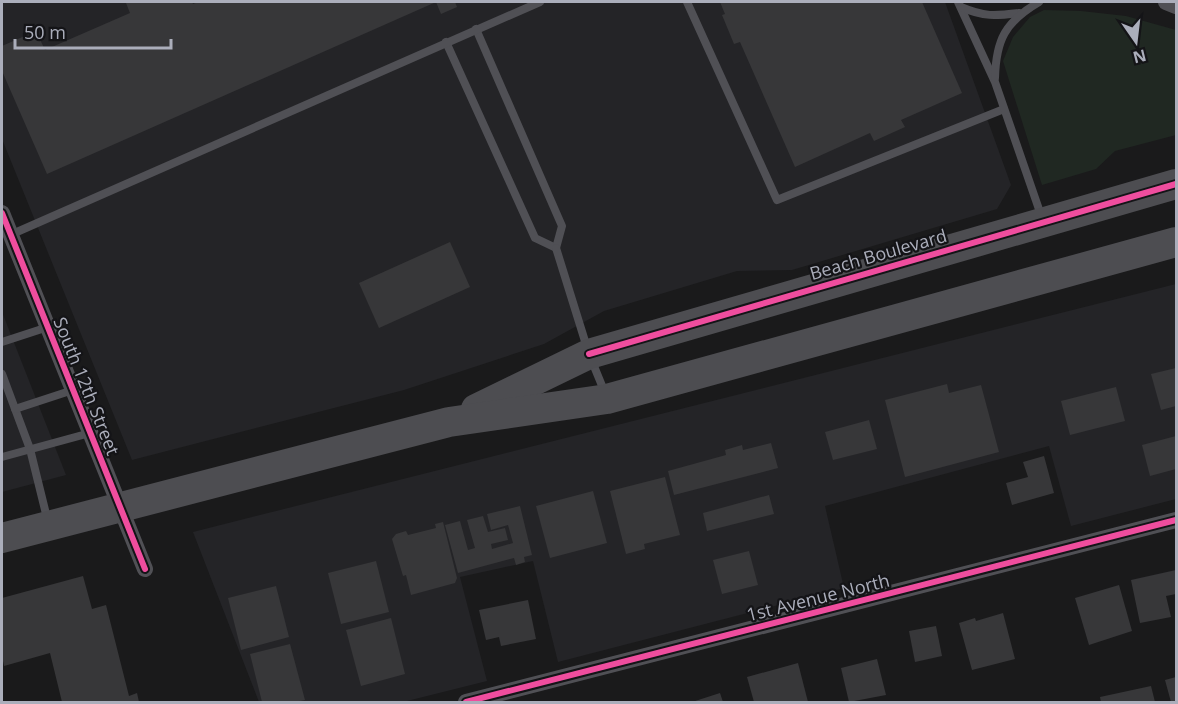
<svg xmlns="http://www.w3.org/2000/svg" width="1178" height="704" viewBox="0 0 1178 704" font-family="'Open Sans',sans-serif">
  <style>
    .built { fill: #242427 }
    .park { fill: #202822 }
    .building { fill: #373739 }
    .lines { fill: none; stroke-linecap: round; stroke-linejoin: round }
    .lane { stroke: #505055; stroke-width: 8 }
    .street { stroke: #505055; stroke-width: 16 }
    .highway { stroke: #4d4d51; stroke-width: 30 }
    .cycleway-casing { stroke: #141417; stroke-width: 10 }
    .cycleway { stroke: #ef4d9e; stroke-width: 6 }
    .labels { text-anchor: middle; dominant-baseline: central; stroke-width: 4.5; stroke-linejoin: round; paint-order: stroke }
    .street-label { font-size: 18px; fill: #abaebb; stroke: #141417 }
  </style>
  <rect width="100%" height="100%" fill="#1a1a1b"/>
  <g class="built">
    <polygon points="2,2 945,2 1011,185 997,209 792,270 737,271 604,311 544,344 404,390 132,460 2,139"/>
    <polygon points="1176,284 1176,499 1071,526 1049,446 825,506 844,588 558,662 533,561 460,577 487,681 403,702 259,702 193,532"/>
    <polygon points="2,312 66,475 2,492"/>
  </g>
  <polygon class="park" points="1044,10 1081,11 1126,16 1176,30 1176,135 1115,151 1096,169 1042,185 1003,61 1013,37 1030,17"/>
  <g class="building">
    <polygon points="129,2 192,2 193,4 198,2 455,2 457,7 441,14 436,2 47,174 2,71 2,46 36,31 45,50 130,13 126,3"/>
    <polygon points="720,2 922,2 962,93 901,120 905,127 874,141 870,133 795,167 740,42 734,44 722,15 725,14"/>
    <polygon points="450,242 470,287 379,328 359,283"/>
    <polygon points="1176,368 1176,406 1161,410 1151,374"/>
    <polygon points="947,384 949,393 981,385 999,452 905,477 885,400"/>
    <polygon points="1116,387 1125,421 1070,435 1061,401"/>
    <polygon points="869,420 877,449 833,460 825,432"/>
    <polygon points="1176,436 1176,469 1150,476 1142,445"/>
    <polygon points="771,443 778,468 674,495 668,471 726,455 725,450 742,445 743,450"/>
    <polygon points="1044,456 1054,493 1012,505 1006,483 1028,477 1023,462"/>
    <polygon points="665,477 680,535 644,544 645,549 626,554 610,491"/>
    <polygon points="593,491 607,543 550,558 536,506"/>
    <polygon points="769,495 774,514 707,531 703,513"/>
    <polygon points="520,506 532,555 524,557 525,562 516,565 514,558 458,573 445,525 460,521 468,550 475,548 467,520 483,516 488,532 505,528 508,540 491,544 492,549 513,543 508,525 491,530 487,514"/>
    <polygon points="443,522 457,578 455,583 411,595 406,575 403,576 392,539 396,534 406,531 408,535 436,528 435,524"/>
    <polygon points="749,551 758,585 722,594 713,560"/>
    <polygon points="376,561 389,612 341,624 328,573"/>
    <polygon points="1176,570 1176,594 1166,596 1171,617 1140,623 1131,580"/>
    <polygon points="83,576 92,609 106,605 129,696 137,693 139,702 62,702 50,653 4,666 2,656 2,598"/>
    <polygon points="1119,585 1132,631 1089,645 1075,598"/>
    <polygon points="276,586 289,637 241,650 228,598"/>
    <polygon points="528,600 536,639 501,646 499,637 486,640 479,610"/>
    <polygon points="1003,613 1015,659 972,670 959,623 975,618 976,621"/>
    <polygon points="391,618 405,674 361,686 346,630"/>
    <polygon points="936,626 942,656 915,662 909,631"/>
    <polygon points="290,644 305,700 294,702 262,702 250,654"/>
    <polygon points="877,659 886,695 849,702 841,668"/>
    <polygon points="798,663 808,702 754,702 747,677"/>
    <polygon points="1176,677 1176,702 1171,702 1165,680"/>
    <polygon points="1151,686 1155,702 1101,702 1100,697"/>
    <polygon points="720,693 723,702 692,702"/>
  </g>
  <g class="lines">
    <g class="lane">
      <polyline points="687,2 777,200 1004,109"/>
      <polyline points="958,2 995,82 1042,218"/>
      <path d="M961,7C984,17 995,16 1019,13"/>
      <polyline points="446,42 535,238 556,248 562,226 476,29"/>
      <path d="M995,78C996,40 1005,22 1039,2"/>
      <polyline points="10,235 540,2"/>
      <polyline points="556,248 589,354 605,393"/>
      <polyline points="2,342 48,327"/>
      <polyline points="2,374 30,449 48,522"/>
      <polyline points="15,409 73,390"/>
      <polyline points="2,457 90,433"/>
    </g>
    <g class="street">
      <polyline points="1166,2 1176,6"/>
      <polyline points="2,213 145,569"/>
      <polyline points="466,702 1176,520"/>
    </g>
    <g class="highway">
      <polyline points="476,409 589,354 1176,184"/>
      <polyline points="2,538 449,422 607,399 1176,242"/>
    </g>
    <g class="cycleway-casing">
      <g id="cycleway">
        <polyline points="2,213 145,569"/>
        <polyline points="589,354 1176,184"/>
        <polyline points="466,702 1176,520"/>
      </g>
    </g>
    <use href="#cycleway" class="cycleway"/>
  </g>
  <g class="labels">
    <g class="street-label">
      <text transform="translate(878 254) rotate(-16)">Beach Boulevard</text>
      <text transform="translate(87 386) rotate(68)">South 12th Street</text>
      <text transform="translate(818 597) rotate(-14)">1st Avenue North</text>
    </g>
  </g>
  <rect width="1178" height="704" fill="none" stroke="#abaebb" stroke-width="6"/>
  <g transform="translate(1136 42) rotate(166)" stroke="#141417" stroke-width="4.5" paint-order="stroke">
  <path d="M0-4.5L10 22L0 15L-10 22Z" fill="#abaebb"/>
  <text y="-9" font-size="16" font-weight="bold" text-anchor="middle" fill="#abaebb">N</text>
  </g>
  <path d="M15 39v9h156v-9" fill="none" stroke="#abaebb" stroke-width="3"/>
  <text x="24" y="39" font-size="18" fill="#abaebb" stroke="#141417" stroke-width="4.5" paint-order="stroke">50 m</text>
</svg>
